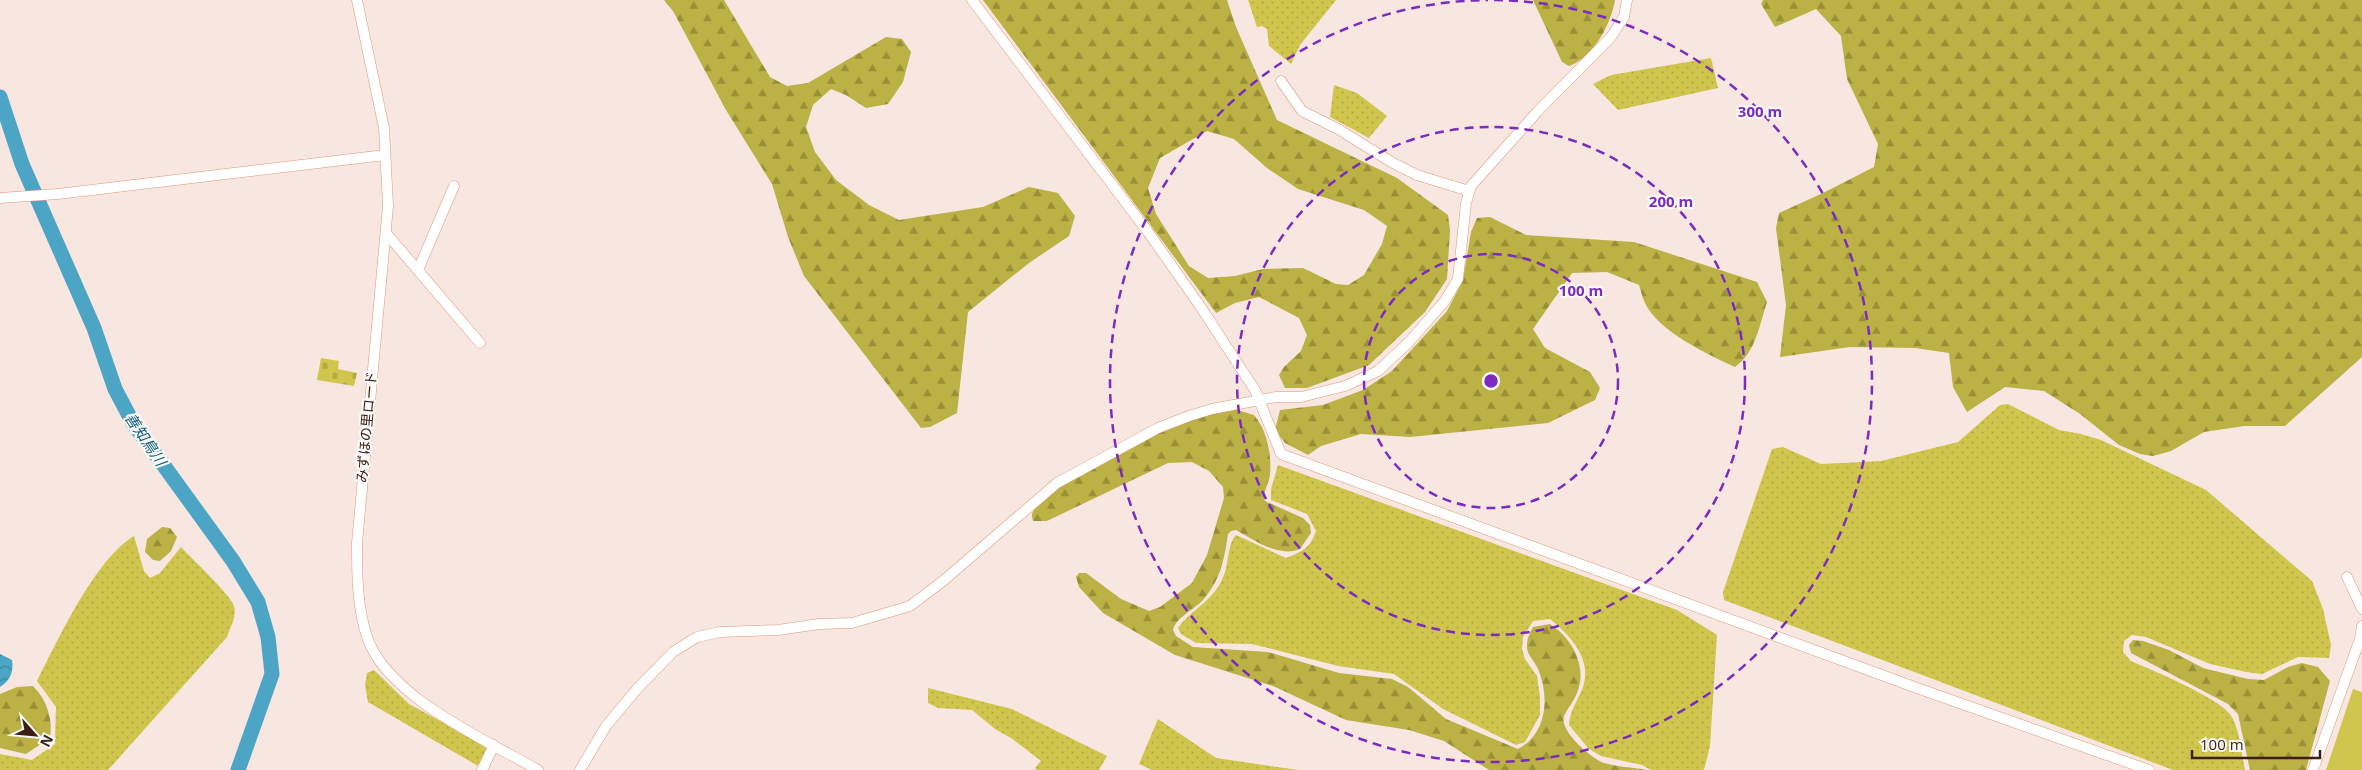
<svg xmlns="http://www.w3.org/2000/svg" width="2362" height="770" viewBox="0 0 2362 770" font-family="'Open Sans','Noto Sans JP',sans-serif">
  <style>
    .grass { fill: url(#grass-dots) }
    .forest { fill: url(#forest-firs); fill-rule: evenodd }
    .cemetery { fill: url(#cemetery-stones) }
    .park { fill: #d0c64d }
    .water { fill: url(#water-waves) }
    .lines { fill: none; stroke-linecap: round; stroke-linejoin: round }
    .river { stroke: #4ca5c5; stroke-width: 15 }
    .minor-casing { stroke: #e09776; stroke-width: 11 }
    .minor { stroke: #fff; stroke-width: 10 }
    .ring { fill: none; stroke: #7b2cbf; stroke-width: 2.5; stroke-dasharray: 9 6 }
    .labels { text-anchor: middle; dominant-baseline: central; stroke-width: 4.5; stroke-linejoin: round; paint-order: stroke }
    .street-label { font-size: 14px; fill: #3c1f12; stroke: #f8f8f8 }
    .water-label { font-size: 15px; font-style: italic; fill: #115b72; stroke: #f8f8f8 }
    .centre { fill: #7b2cbf; stroke: #f8f8f8; stroke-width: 2.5 }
    .ring-label { font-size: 15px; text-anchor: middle; font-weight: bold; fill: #7b2cbf; stroke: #f8f8f8; stroke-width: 4.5; stroke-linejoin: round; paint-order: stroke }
  </style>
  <defs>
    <pattern id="grass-dots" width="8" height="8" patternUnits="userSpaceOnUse" patternTransform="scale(1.25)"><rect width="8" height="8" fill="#d0c64d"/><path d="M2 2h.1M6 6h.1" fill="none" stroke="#b4aa42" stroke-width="1.8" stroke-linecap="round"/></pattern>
    <pattern id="forest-firs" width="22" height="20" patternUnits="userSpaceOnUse" patternTransform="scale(1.25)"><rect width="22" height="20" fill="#bbb144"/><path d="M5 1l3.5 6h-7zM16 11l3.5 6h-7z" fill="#998f37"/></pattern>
    <pattern id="cemetery-stones" width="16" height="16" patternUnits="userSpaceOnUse" patternTransform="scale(1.25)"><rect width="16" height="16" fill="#d0c64d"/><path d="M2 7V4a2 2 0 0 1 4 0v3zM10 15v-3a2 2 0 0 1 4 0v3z" fill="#b4aa42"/></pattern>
    <pattern id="water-waves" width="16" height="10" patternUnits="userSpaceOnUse" patternTransform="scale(1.25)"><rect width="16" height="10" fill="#4ca5c5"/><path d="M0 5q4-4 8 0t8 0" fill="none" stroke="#40869f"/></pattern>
  </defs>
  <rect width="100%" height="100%" fill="#f7e7e0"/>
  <g class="grass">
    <polygon points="1248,0 1336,0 1300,45 1291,64 1269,46 1267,29 1262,26 1257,27"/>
    <polygon points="1711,58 1718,88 1618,110 1593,84 1611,75"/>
    <polygon points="1334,85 1357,93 1387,116 1369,138 1330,117"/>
    <path d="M2008,404L2059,430L2081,434L2101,440L2206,490L2312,581L2323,609L2331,645L2329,658L2298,657L2262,674L2246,672L2210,664L2146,637L2132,635L2124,641L2123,652L2131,661C2152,670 2217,697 2230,714C2240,728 2241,753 2245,770H2173L1724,600L1723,592L1772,449L1783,447L1821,464L1881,461L1958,442L2000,405Z"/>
    <path d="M1278,465L1677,610L1717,635L1710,746L1704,770H1651L1642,765L1601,756L1589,749L1569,725C1570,712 1575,705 1581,692C1595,662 1572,637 1550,619L1533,621L1523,637L1522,649L1525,659L1537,676L1540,697V715L1525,742L1516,745L1443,709L1394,674L1338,666L1252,644L1196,643L1181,634L1178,628C1192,609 1216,599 1224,575C1229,563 1227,545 1236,535L1286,558C1302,552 1311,547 1316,531L1307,514L1271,500V489Z"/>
    <path d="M134,536L144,571L150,578L160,573L181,547C192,559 229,593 234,606C237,616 230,628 227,637L108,770H0V754L32,760L55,744L56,707L37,681C58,640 95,559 134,536Z"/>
    <polygon points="374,670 409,704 488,747 478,766 368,702 365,685 367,673"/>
    <polygon points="928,688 1012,709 1107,756 1099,770 1037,770 1035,768 1041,761 1011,738 995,729 972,710 938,708 928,703"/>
    <polygon points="1158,719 1216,758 1298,770 1152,770 1139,764"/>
  </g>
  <g class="forest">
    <polygon points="664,0 724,0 770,77 787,86 808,83 886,37 902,39 911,52 903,82 888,104 866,108 846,95 831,89 813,105 806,127 815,152 836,180 869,205 899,220 983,207 1029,187 1058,193 1075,216 1069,236 1029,263 968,312 957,413 930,427 921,428 804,276 788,237 772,184 726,110 673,11"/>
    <path d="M983,0H1227L1236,27L1277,120L1397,178L1448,215L1450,230L1447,279L1425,312L1369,365L1307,388H1285L1279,375L1284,367L1301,351L1307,335L1299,318L1259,297L1235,303L1216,313ZM1207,131L1234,139L1267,168L1298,189L1364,210L1387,226L1382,244L1364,275L1348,285L1336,284L1303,268L1263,269L1235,276L1208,278L1189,266L1156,214L1148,188L1160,158Z"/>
    <path d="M1533,0H1615C1611,24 1593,58 1569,66L1562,62Z"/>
    <polygon points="1763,0 2362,0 2362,357 2285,426 2244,426 2204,432 2171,451 2153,456 2140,454 2119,445 2080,414 2044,391 2005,387 1967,412 1953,387 1949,353 1915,348 1850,347 1780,357 1786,305 1776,228 1779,213 1823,193 1874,167 1878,144 1847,79 1841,36 1816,9 1775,27 1761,4"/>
    <path d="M1490,217L1526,235L1634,242L1757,282L1767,302C1759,326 1756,352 1735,367C1707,354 1658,331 1645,303C1642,297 1641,291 1639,285L1607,272L1572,273L1533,329L1545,348L1590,372L1600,388L1595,400L1548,423L1410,437L1361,434L1321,446L1308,455L1285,443L1275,430L1280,410L1323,405L1363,390L1392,371L1447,311L1463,280L1471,232L1477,218Z"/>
    <path d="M1234,409L1254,415C1267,430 1272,455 1270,475C1269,484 1262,493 1265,501L1303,518L1310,525L1311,533L1300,549C1279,558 1254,540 1236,530L1231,531L1228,534C1224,560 1221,579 1203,600C1194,610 1176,617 1173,630L1176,636L1193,647L1268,652L1339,673L1392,679L1408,687L1446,719L1518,749C1547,734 1550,697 1538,669C1535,661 1526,655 1527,645C1527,638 1530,633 1533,627L1550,624C1572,638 1588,667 1577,693C1574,701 1567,709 1564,716C1559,731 1591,758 1604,763C1617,767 1632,767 1646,770H1489L1444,741L1409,730L1346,720L1273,686L1175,655L1103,613L1079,587L1076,577L1079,573H1086L1121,599L1149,611L1160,607L1192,583L1207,555L1224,498L1223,487L1209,471L1192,462L1168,463L1047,521H1033C1032,516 1031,514 1034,510C1048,489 1115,453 1140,442C1169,428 1202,414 1234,409Z"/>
    <polygon points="162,527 170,528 177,537 171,551 160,561 153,560 145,552 147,539"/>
    <polygon points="2133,640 2143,641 2169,650 2203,668 2248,679 2264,680 2288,667 2302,663 2318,667 2330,681 2306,770 2250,770 2238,714 2228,704 2131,653 2129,645"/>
    <path d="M33,686C47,700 53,719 50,738L26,754L0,748V694L17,687Z"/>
  </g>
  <polygon class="cemetery" points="321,358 339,361 338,369 357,373 354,386 317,380"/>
  <polygon class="park" points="2353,689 2362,692 2362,770 2326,770"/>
  <path class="water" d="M0,654L12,660C14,671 10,681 0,687Z"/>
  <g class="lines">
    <polyline class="river" points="0,97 22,164 94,328 115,389 133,423 233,561 258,602 268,637 272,674 238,770"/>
    <g class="minor-casing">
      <g id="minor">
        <path d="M357,0L384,128L388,206L357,543C357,574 357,606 367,637C387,697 486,740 538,770"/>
        <polyline points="972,0 1148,232 1200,306 1255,390 1281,454 1917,688 2149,770"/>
        <polyline points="1281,81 1302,111 1338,129 1393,163 1417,175 1469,191"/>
        <polyline points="0,198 58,194 385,155"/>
        <polyline points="386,233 480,343"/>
        <polyline points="418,270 454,186"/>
        <polyline points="2347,577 2362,609"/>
        <polyline points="482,770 494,745"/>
        <polyline points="580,770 606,726 637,689 673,652 697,637 720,632 778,630 819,624 852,623 910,606 943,581 1057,483 1158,428 1189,416 1212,409 1276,397 1301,397 1345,386 1378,371 1409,342 1444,302 1458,279 1466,203 1471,186 1538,111 1611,37 1624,17 1627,0"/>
        <polyline points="2313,770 2360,639 2362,626"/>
      </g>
    </g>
    <use href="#minor" class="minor"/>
  </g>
  <g class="ring">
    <circle cx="1491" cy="381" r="127"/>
    <circle cx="1491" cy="381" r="254"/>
    <path d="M1494 0A381 381 0 1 1 1488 0"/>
  </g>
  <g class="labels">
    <g class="street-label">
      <text transform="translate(366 427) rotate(-85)">みずほの里ロード</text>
    </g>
    <g class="water-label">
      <text transform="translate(146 439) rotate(56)">善知鳥川</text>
    </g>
  </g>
  <circle cx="1491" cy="381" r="8" class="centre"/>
  <g class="ring-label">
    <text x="1760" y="117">300 m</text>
    <text x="1671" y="207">200 m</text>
    <text x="1581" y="296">100 m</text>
  </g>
  <g transform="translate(35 735) rotate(117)" stroke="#f8f8f8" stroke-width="4" paint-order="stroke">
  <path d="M0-4L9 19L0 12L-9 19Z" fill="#3c1f12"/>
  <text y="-8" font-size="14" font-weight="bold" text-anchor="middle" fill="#3c1f12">N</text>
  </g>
  <path d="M2192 750v8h128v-8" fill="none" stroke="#3c1f12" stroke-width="2.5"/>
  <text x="2200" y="750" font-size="15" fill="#3c1f12" stroke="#f8f8f8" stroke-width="4" paint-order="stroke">100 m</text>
</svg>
